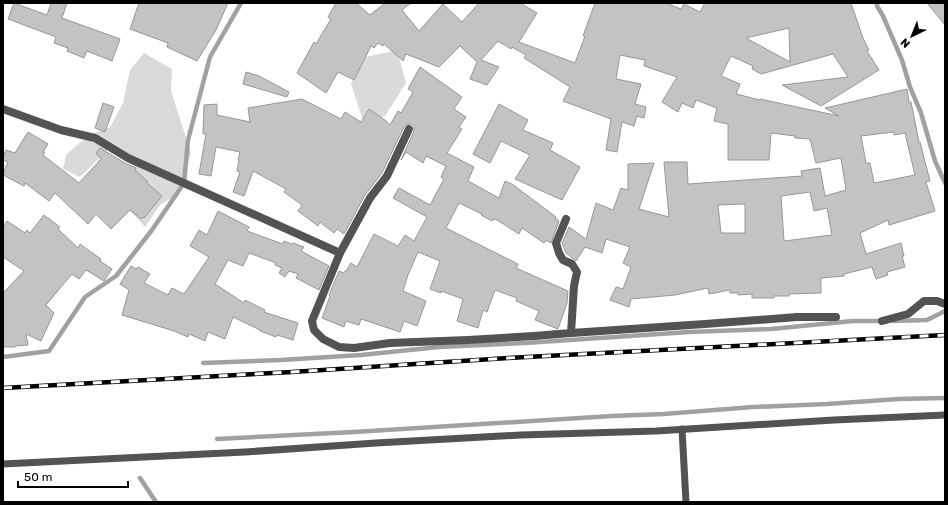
<svg xmlns="http://www.w3.org/2000/svg" width="948" height="505" viewBox="0 0 948 505" font-family="Rubik,sans-serif">
  <style>
    .green { fill: #dadada }
    .lines { fill: none; stroke-linecap: round; stroke-linejoin: round }
    .stream { stroke: #a1a1a1; stroke-width: 4.5 }
    .building { fill: #c3c3c3; stroke: #979797; fill-rule: evenodd }
    .service { stroke: #535353; stroke-width: 7 }
    .minor { stroke: #535353; stroke-width: 8 }
    .rail-casing { stroke: #000; stroke-width: 4.5 }
    .rail { stroke: #fff; stroke-width: 3; stroke-dasharray: 9; stroke-linecap: butt }
  </style>
  <rect width="100%" height="100%" fill="#fff"/>
  <g class="green">
    <polygon points="397,50 406,83 385,116 363,121 351,84 366,57"/>
    <polygon points="144,53 172,69 171,91 191,153 177,195 160,205 145,227 124,204 117,189 136,167 108,150 80,177 63,169 66,155 78,144 94,133 110,127 123,103 130,70"/>
  </g>
  <g class="lines">
    <g class="stream">
      <polyline points="877,3 877,6 883,16 902,60 910,87 921,113 935,161 945,183"/>
      <polyline points="893,321 927,320 945,311"/>
      <polyline points="3,357 49,351 85,297 116,276 152,230 184,183 188,140 210,57 241,3"/>
      <polyline points="203,363 281,360 361,355 439,347 525,343 689,332 771,329 853,321 884,321"/>
      <polyline points="217,439 354,432 612,416 664,414 753,407 827,404 899,399 945,398"/>
      <polyline points="140,478 156,502"/>
    </g>
  </g>
  <g class="building">
    <polygon points="14,3 47,15 51,3 67,3 62,18 120,39 112,61 87,51 84,58 67,51 68,48 54,43 56,37 8,19"/>
    <polygon points="139,3 228,3 216,30 197,61 167,47 168,43 130,29"/>
    <path d="M336,3H356L370,15L385,3H411L402,10L419,31L443,4L462,22L479,3H520L537,13L519,42L575,63L585,36H583L595,3H666L681,9L684,4L700,12L705,3H851L863,38L869,50L867,51L879,70L821,106L782,85L848,77L833,54L761,74L752,69L753,66L731,56L721,76L740,84L736,94L760,100V99L839,116L825,108L907,89L909,102H911L919,142H920L930,181L926,182L935,211L889,225L888,220L860,233L866,254L901,243L904,256H902L905,267L887,272L888,275L876,279L872,267L844,274V276L821,278V293L789,294V296H774V298H752V294L738,295V293H730V290L709,294L708,288L675,295L631,299L629,307L610,300L616,287L623,289L631,267L623,263L630,247L606,239L602,253L585,247L576,261L566,253L562,243L569,227L586,239L596,203L613,210L621,188L628,190V164L654,163L639,209L669,217L664,162H687L688,184L802,176L801,171L820,168L825,196L846,190L841,158L816,163L810,139L795,138V136L771,133L769,160H728V124L714,121L717,108L696,100L693,108L682,103L678,112L662,102L677,77L644,66L645,60L620,55L616,79L641,84L635,104L646,107L644,118L637,116L634,126L622,122L617,152L606,150L611,119L563,101L570,87L524,58L526,55L512,47L511,49L498,41L481,60L499,67L487,85L470,79L477,62L460,46L439,67L406,54L403,61L384,44L383,46L378,43L374,48L371,46L354,80L338,72L326,93L297,73L314,42L316,44L331,19L328,17ZM789,28L790,62L746,38ZM894,132V135L905,133L915,175L874,183L870,163H866L861,136ZM810,192L814,211L827,208L832,235L784,241L781,196ZM745,204V233H721L718,205Z"/>
    <polygon points="927,3 945,3 945,25"/>
    <polygon points="420,67 462,97 454,109 466,117 459,127 462,129 447,153 474,167 468,181 499,198 505,181 512,184 556,217 555,218 559,221 551,243 546,240 544,243 522,228 519,234 497,220 495,219 494,220 493,219 492,221 481,215 482,214 459,203 446,228 518,264 516,268 568,291 567,303 558,329 535,320 539,311 516,301 517,298 495,290 487,312 483,310 478,328 457,321 463,299 441,291 441,293 430,289 440,261 418,252 408,275 403,291 426,301 417,326 404,321 400,332 361,319 359,325 346,321 344,327 322,318 330,296 329,295 339,271 344,273 345,271 346,271 351,263 357,267 374,234 398,246 405,235 414,241 427,217 393,198 399,188 430,205 444,179 441,177 446,166 426,156 423,163 406,152 401,160 414,131 414,126 411,124 406,124 404,127 382,173 365,195 344,234 337,229 334,233 320,222 318,226 298,211 302,205 284,192 286,189 253,171 244,196 233,192 240,172 237,171 239,160 238,160 240,152 216,147 211,176 199,174 206,134 203,134 204,105 217,104 217,115 250,122 248,108 302,99 341,119 345,112 361,122 369,109 385,120 390,125 398,111 401,113 413,92 408,89"/>
    <polygon points="246,72 259,76 289,92 287,97 243,84"/>
    <polygon points="103,103 114,107 105,132 95,128"/>
    <polygon points="499,104 528,120 523,130 553,143 550,150 580,167 562,200 515,179 530,155 501,141 490,163 473,154"/>
    <polygon points="28,132 48,144 43,152 45,152 43,155 79,183 101,159 96,153 100,148 125,163 136,168 135,170 148,182 147,183 162,196 144,218 143,217 141,219 130,210 111,229 96,214 88,224 55,193 49,201 25,183 24,186 3,175 3,173 8,162 3,160 3,157 6,150 15,153"/>
    <polygon points="218,211 249,227 247,231 283,244 284,241 292,244 293,243 304,247 301,251 329,266 319,290 296,278 298,274 289,271 285,277 279,273 282,268 275,265 276,263 249,253 243,266 228,260 215,284 244,303 245,300 265,310 264,312 298,323 293,340 277,335 276,337 260,331 260,330 233,317 225,339 208,332 205,341 189,334 188,337 174,331 122,315 129,290 120,284 131,266 136,269 138,267 150,274 144,283 168,295 172,288 184,294 209,257 190,246 199,230 207,235"/>
    <polygon points="44,215 60,227 58,229 78,248 80,244 101,259 100,261 112,269 104,281 86,270 79,279 72,274 46,305 54,313 41,341 26,334 28,345 15,346 15,347 3,347 3,293 24,271 3,257 3,227 7,221 25,233 27,230 30,233"/>
  </g>
  <g class="lines">
    <g class="service">
      <polyline points="682,429 686,502"/>
      <polyline points="3,464 245,452 376,443 521,435 656,431 834,420 945,415"/>
    </g>
    <g class="minor">
      <polyline points="3,109 61,130 95,138 128,158 340,253"/>
      <polyline points="409,129 387,176 370,198 340,253 312,321 314,330 323,339 339,347 354,348 390,343 468,340 534,336 571,333 574,286 577,272 572,264 563,260 559,253 556,243 566,219"/>
      <polyline points="882,321 908,314 924,301 937,301 945,304"/>
      <polyline points="571,333 705,324 797,317 836,317"/>
    </g>
    <g class="rail-casing">
      <polyline id="rail" points="3,388 292,372 508,358 945,335"/>
    </g>
    <use href="#rail" class="rail"/>
  </g>
  <rect width="948" height="505" fill="none" stroke="#000000" stroke-width="8"/>
  <g transform="translate(912 36) rotate(223)" stroke="#ffffff" stroke-width="3" paint-order="stroke">
  <path d="M0-3L7 15L0 10L-7 15Z" fill="#000000"/>
  <text y="-6" font-size="11" font-weight="bold" text-anchor="middle" fill="#000000">N</text>
  </g>
  <path d="M18 481v6h110v-6" fill="none" stroke="#000000" stroke-width="2"/>
  <text x="24" y="481" font-size="12" fill="#000000" stroke="#ffffff" stroke-width="3" paint-order="stroke">50 m</text>
</svg>
